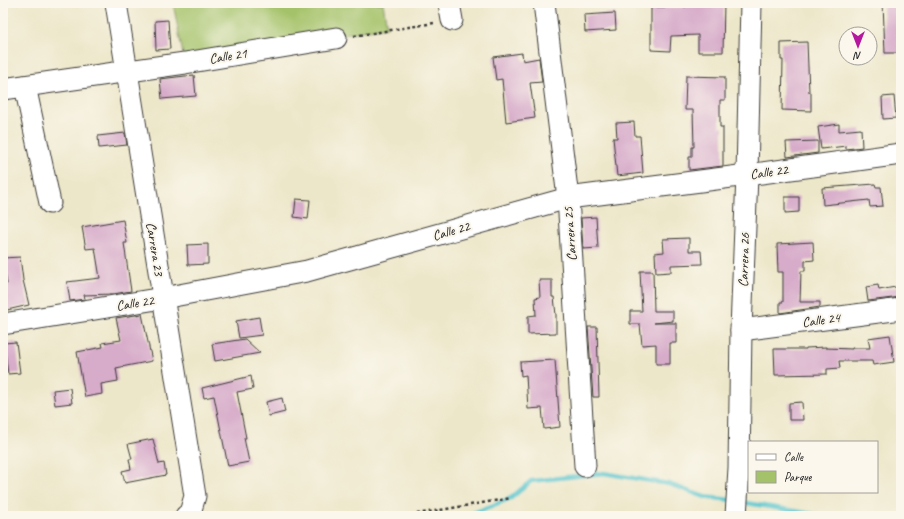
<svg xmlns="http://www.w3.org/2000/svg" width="904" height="519" viewBox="0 0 904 519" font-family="Caveat,sans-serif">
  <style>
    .green { fill: #a4c269; stroke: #606f42 }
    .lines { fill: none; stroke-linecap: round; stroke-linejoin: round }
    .stream { stroke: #58c5cd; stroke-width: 4.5 }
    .building { fill: #d7abca }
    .minor-casing { stroke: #3b3a36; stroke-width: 23 }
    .path { stroke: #3b3a36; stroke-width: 2.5; stroke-dasharray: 3 3; stroke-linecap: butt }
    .minor { stroke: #fff; stroke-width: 21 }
    .labels { text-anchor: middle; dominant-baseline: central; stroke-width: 4; stroke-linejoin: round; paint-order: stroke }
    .street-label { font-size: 14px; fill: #1c1c1c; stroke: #fbf7ec }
  </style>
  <rect width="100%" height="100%" fill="#fbf7ec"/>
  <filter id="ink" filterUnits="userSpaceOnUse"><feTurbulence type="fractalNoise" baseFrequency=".025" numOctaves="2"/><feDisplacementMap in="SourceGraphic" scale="8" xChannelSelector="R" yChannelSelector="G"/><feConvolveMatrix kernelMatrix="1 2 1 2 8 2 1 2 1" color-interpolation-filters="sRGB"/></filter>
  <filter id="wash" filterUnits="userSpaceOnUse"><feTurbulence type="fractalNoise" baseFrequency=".012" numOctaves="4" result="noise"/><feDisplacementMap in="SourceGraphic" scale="16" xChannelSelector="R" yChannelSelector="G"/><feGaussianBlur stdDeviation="0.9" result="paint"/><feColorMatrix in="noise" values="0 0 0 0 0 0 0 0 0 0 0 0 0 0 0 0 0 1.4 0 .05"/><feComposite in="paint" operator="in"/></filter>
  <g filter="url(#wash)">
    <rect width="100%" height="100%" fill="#ede7ca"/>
    <polygon class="green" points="173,3 383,3 387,27 184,60"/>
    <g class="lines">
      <g class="stream">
        <polyline points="741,502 824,516"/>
        <polyline points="466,516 511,498 531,481 604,473 669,484 705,497 732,500"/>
      </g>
    </g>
    <g id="blocks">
      <g class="building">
        <polygon points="686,3 724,3 723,52 698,52 698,35 671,36 670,51 651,50 651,7 686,7"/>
        <polygon points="883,3 901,3 901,53 885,53"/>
        <polygon points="615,13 616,30 585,32 584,15"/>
        <polygon points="168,20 170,49 156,50 155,21"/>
        <polygon points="807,42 809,92 811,92 811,111 782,110 783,60 781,60 781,43"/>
        <polygon points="522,53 523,61 539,58 542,82 530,83 535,118 506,122 502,79 496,80 493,57"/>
        <polygon points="194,75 196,96 162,99 160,79"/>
        <polygon points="686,76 725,77 725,100 720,100 720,127 723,127 723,166 689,170 689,157 692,157 692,147 694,147 693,110 685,110"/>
        <polygon points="894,96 896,118 883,119 882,97"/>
        <polygon points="634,122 635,136 640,136 643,173 617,176 613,138 617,138 616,123"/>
        <polygon points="839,124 839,131 861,129 862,147 846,149 846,146 821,149 818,127"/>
        <polygon points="125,133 127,145 99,148 98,136"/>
        <polygon points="818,141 818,153 787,157 786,142"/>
        <polygon points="875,184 876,187 881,187 883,206 870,207 869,200 823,205 822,188"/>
        <polygon points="785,197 799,197 799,212 785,213"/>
        <polygon points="296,199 310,200 308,219 294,217"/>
        <polygon points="596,217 598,248 583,249 581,218"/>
        <polygon points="123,220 127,243 124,243 131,291 113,294 84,295 85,299 70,301 67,282 100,278 95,248 86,249 82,227"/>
        <polygon points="689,238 689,251 701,251 702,264 671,265 671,272 656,273 655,253 664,252 663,239"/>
        <polygon points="813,242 814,260 805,261 805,271 801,271 800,302 820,302 820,307 780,313 780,302 783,302 783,272 778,272 777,244"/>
        <polygon points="208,244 208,264 188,265 187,245"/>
        <polygon points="20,257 23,280 29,305 7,310 3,295 3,285 7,284 3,258"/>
        <polygon points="640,271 653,271 654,311 673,311 673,321 654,323 676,323 676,343 670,343 670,364 656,364 656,344 642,345 640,324 630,324 630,311 642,311"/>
        <polygon points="539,280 552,280 552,297 554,297 556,315 556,333 528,334 528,316 536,315 535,298 540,297"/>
        <polygon points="878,285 879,290 901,286 901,297 868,301 866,287"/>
        <polygon points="142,314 152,361 116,368 118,381 101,384 102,394 85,397 77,352 103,347 102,343 121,340 116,318"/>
        <polygon points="259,317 262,335 239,338 236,321"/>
        <polygon points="588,327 597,327 599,397 593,397"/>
        <polygon points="890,335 894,362 873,365 872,361 839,361 840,368 827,369 827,374 775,375 774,349 806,349 806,348 826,347 826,348 852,349 852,348 870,348 868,338"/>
        <polygon points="245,339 260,353 215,361 212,344"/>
        <polygon points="16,342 20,373 8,374 4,343"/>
        <polygon points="555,360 560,427 544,429 542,408 528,409 526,375 521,376 520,362"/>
        <polygon points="251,376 253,389 237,392 246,438 244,438 249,462 228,466 214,396 204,398 202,388"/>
        <polygon points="70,388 72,403 55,405 53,390"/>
        <polygon points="282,398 285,412 269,416 266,402"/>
        <polygon points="802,402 803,420 789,420 789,403"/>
        <polygon points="153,439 159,464 164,463 166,475 125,483 122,471 131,469 129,459 132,459 128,444"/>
      </g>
    </g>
  </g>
  <g filter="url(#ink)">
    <use href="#blocks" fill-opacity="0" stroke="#3b3a36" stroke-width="1"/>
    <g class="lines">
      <g class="minor-casing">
        <g id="minor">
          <polyline points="116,3 195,496 190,513 186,516"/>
          <polyline points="449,3 452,20"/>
          <polyline points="544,3 568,198 585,466"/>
          <polyline points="25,86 50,203"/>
          <polyline points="3,89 185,63 336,38"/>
          <polyline points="3,324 163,298 307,271 568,198 747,175 901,154"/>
          <polyline points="741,330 901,309"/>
          <polyline points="736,516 739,468 741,330 747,175 751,3"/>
        </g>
      </g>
      <g class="path">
        <polyline points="354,36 434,23"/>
        <polyline points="405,516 511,498"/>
      </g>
      <use href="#minor" class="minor"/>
    </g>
  </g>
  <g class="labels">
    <g class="street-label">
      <text transform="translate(228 56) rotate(-9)">Calle 21</text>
      <text transform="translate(769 172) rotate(-8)">Calle 22</text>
      <text transform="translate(451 231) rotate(-16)">Calle 22</text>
      <text transform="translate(570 234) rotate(-94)">Carrera 25</text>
      <text transform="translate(155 249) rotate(81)">Carrera 23</text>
      <text transform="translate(744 260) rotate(-88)">Carrera 26</text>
      <text transform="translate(135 303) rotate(-9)">Calle 22</text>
      <text transform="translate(821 320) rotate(-8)">Calle 24</text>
    </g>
  </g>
  <rect width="904" height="519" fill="none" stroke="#fbf7ec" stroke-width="16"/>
  <rect x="748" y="441" width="130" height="52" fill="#fbf7ec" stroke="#a29f99"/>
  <rect x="756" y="454" width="20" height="6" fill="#ffffff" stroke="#a29f99"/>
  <text x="784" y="461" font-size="12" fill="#1c1c1c">Calle</text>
  <rect x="756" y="471" width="20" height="12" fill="#a4c269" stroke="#a29f99"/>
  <text x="784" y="481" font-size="12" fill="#1c1c1c">Parque</text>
  <g transform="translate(858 46) rotate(180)"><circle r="19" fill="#fbf7ec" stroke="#a29f99"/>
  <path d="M0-3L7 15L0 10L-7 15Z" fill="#b5179e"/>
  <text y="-6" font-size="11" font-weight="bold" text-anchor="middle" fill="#1c1c1c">N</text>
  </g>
</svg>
